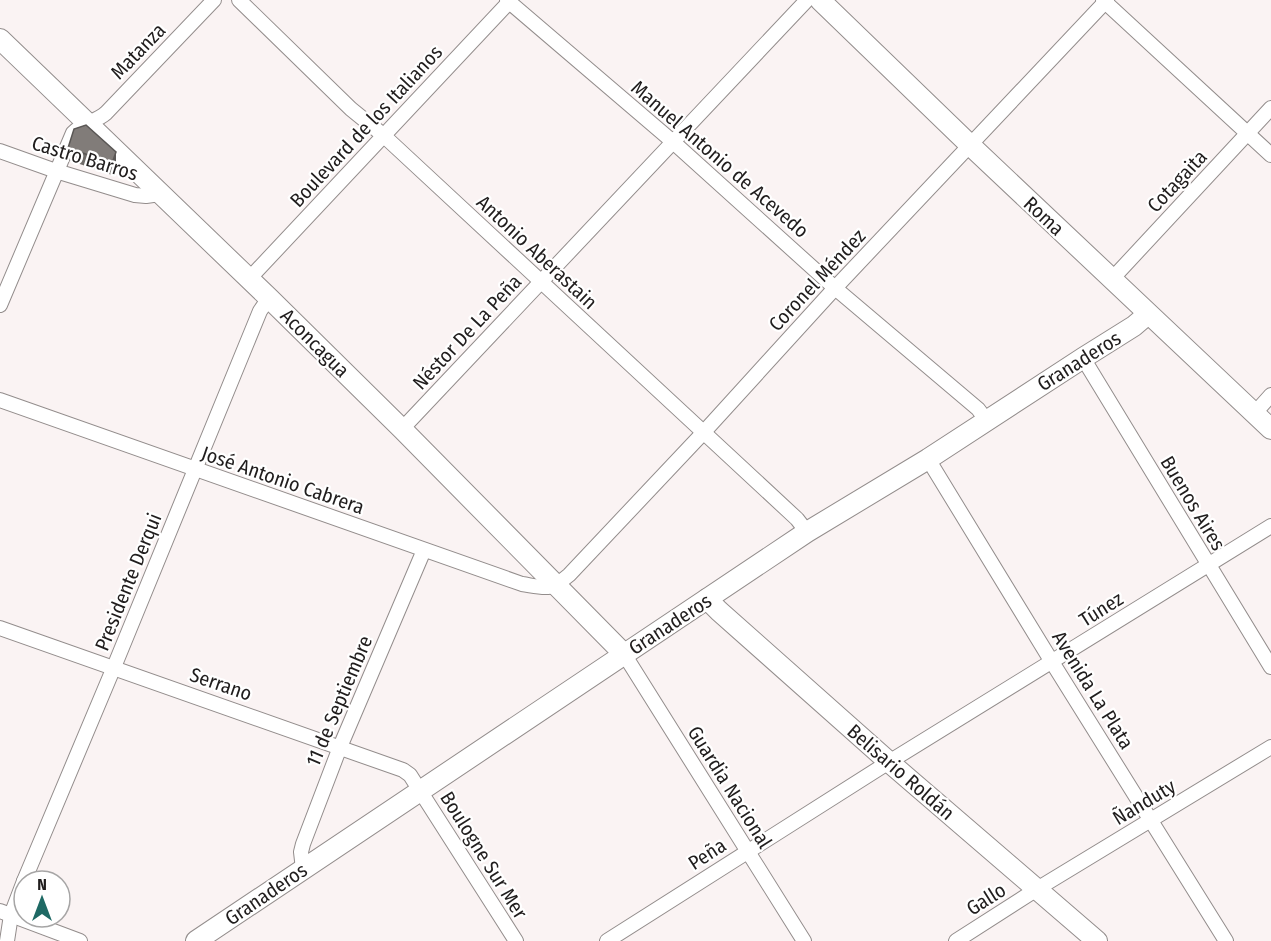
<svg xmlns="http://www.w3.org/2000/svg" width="1271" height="941" viewBox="0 0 1271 941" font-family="'Fira Sans Condensed',sans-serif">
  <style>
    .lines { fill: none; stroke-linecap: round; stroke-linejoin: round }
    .street-casing { stroke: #938d8c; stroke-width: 16 }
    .secondary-casing { stroke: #938d8c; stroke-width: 22 }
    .street { stroke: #fff; stroke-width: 14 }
    .secondary { stroke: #fff; stroke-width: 20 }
    .wall { fill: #6f6b68 }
    .shaded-wall { fill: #5a5755 }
    .building { fill: #817c79; stroke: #5a5755; stroke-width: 1.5 }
    .labels { text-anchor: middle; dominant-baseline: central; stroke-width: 4.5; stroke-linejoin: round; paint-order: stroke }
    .street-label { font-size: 20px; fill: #201d1d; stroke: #fff }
  </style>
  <rect width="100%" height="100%" fill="#faf3f3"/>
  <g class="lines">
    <g class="street-casing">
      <g id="street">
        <polyline points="239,0 351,109 383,135 797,519 807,532"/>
        <polyline points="507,0 672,141 835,288 978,409 987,421"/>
        <polyline points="1103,0 1271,155"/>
        <polyline points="0,151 56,171 135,195 146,196 160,194"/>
        <polyline points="249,279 511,0"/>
        <polyline points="1112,279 1271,108"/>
        <path d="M0,305L73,133C83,122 96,122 106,113L214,0"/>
        <polyline points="1083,358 1271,667"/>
        <path d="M0,400L522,584C547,588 550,591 569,575L703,433L835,288L1107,0"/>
        <polyline points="1254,414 1271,395"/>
        <polyline points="402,429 807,0"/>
        <polyline points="928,459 1052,662 1226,941"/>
        <polyline points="0,628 403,770 410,775 516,941"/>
        <polyline points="624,654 804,941"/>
        <polyline points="303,869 301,852 303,844 340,747 424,550"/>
        <polyline points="24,881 114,667 260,311 269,298"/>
        <polyline points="0,911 80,941"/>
        <polyline points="7,941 11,915 24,881"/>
        <polyline points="607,941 889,762 1271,526"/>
        <polyline points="956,941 1037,889 1271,747"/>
      </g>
    </g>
    <g class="secondary-casing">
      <g id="secondary">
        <polyline points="820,0 970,145 1271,429"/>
        <polyline points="0,39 269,298 402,429 624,654"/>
        <polyline points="707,599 719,611 889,762 1097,941"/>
        <polyline points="196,941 807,532 928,459 1083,358 1134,326 1148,314"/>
      </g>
    </g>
    <use href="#street" class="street"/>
    <use href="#secondary" class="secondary"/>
  </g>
  <polygon class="wall" points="68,148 116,164 112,175 68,160"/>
  <polygon class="shaded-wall" points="116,152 116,164 112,175 112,163"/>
  <polygon class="building" points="86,125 116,152 112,163 68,148 74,129"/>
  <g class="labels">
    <g class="street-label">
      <text transform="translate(138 51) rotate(-46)">Matanza</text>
      <text transform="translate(366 126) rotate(-47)">Boulevard de los Italianos</text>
      <text transform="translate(85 158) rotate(17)">Castro Barros</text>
      <text transform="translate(720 159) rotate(41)">Manuel Antonio de Acevedo</text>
      <text transform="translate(1177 181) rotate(-47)">Cotagaita</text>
      <text transform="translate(1044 216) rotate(43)">Roma</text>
      <text transform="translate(537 252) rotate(43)">Antonio Aberastain</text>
      <text transform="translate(817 280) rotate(-47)">Coronel Méndez</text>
      <text transform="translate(467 332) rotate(-47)">Néstor De La Peña</text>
      <text transform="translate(315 343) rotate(45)">Aconcagua</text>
      <text transform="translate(1079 361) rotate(-32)">Granaderos</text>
      <text transform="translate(283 480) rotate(19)">José Antonio Cabrera</text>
      <text transform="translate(1193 503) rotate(59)">Buenos Aires</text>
      <text transform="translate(128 582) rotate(-68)">Presidente Derqui</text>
      <text transform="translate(1101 609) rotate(-32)">Túnez</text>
      <text transform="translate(670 624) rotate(-33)">Granaderos</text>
      <text transform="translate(221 684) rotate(19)">Serrano</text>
      <text transform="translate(1093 690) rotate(58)">Avenida La Plata</text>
      <text transform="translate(339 701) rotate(-67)">11 de Septiembre</text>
      <text transform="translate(901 772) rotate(41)">Belisario Roldán</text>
      <text transform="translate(730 787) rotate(58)">Guardia Nacional</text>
      <text transform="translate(1144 802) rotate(-31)">Ñanduty</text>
      <text transform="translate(707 854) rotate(-33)">Peña</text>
      <text transform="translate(484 855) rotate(58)">Boulogne Sur Mer</text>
      <text transform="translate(266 894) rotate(-34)">Granaderos</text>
      <text transform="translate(986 899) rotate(-32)">Gallo</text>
    </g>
  </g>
  <g transform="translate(42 899)"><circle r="28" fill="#ffffff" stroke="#a6a5a5" stroke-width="1.5"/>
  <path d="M0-4.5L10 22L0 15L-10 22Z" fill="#1e6964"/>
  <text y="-9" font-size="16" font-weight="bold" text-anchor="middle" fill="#201d1d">N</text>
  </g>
</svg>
